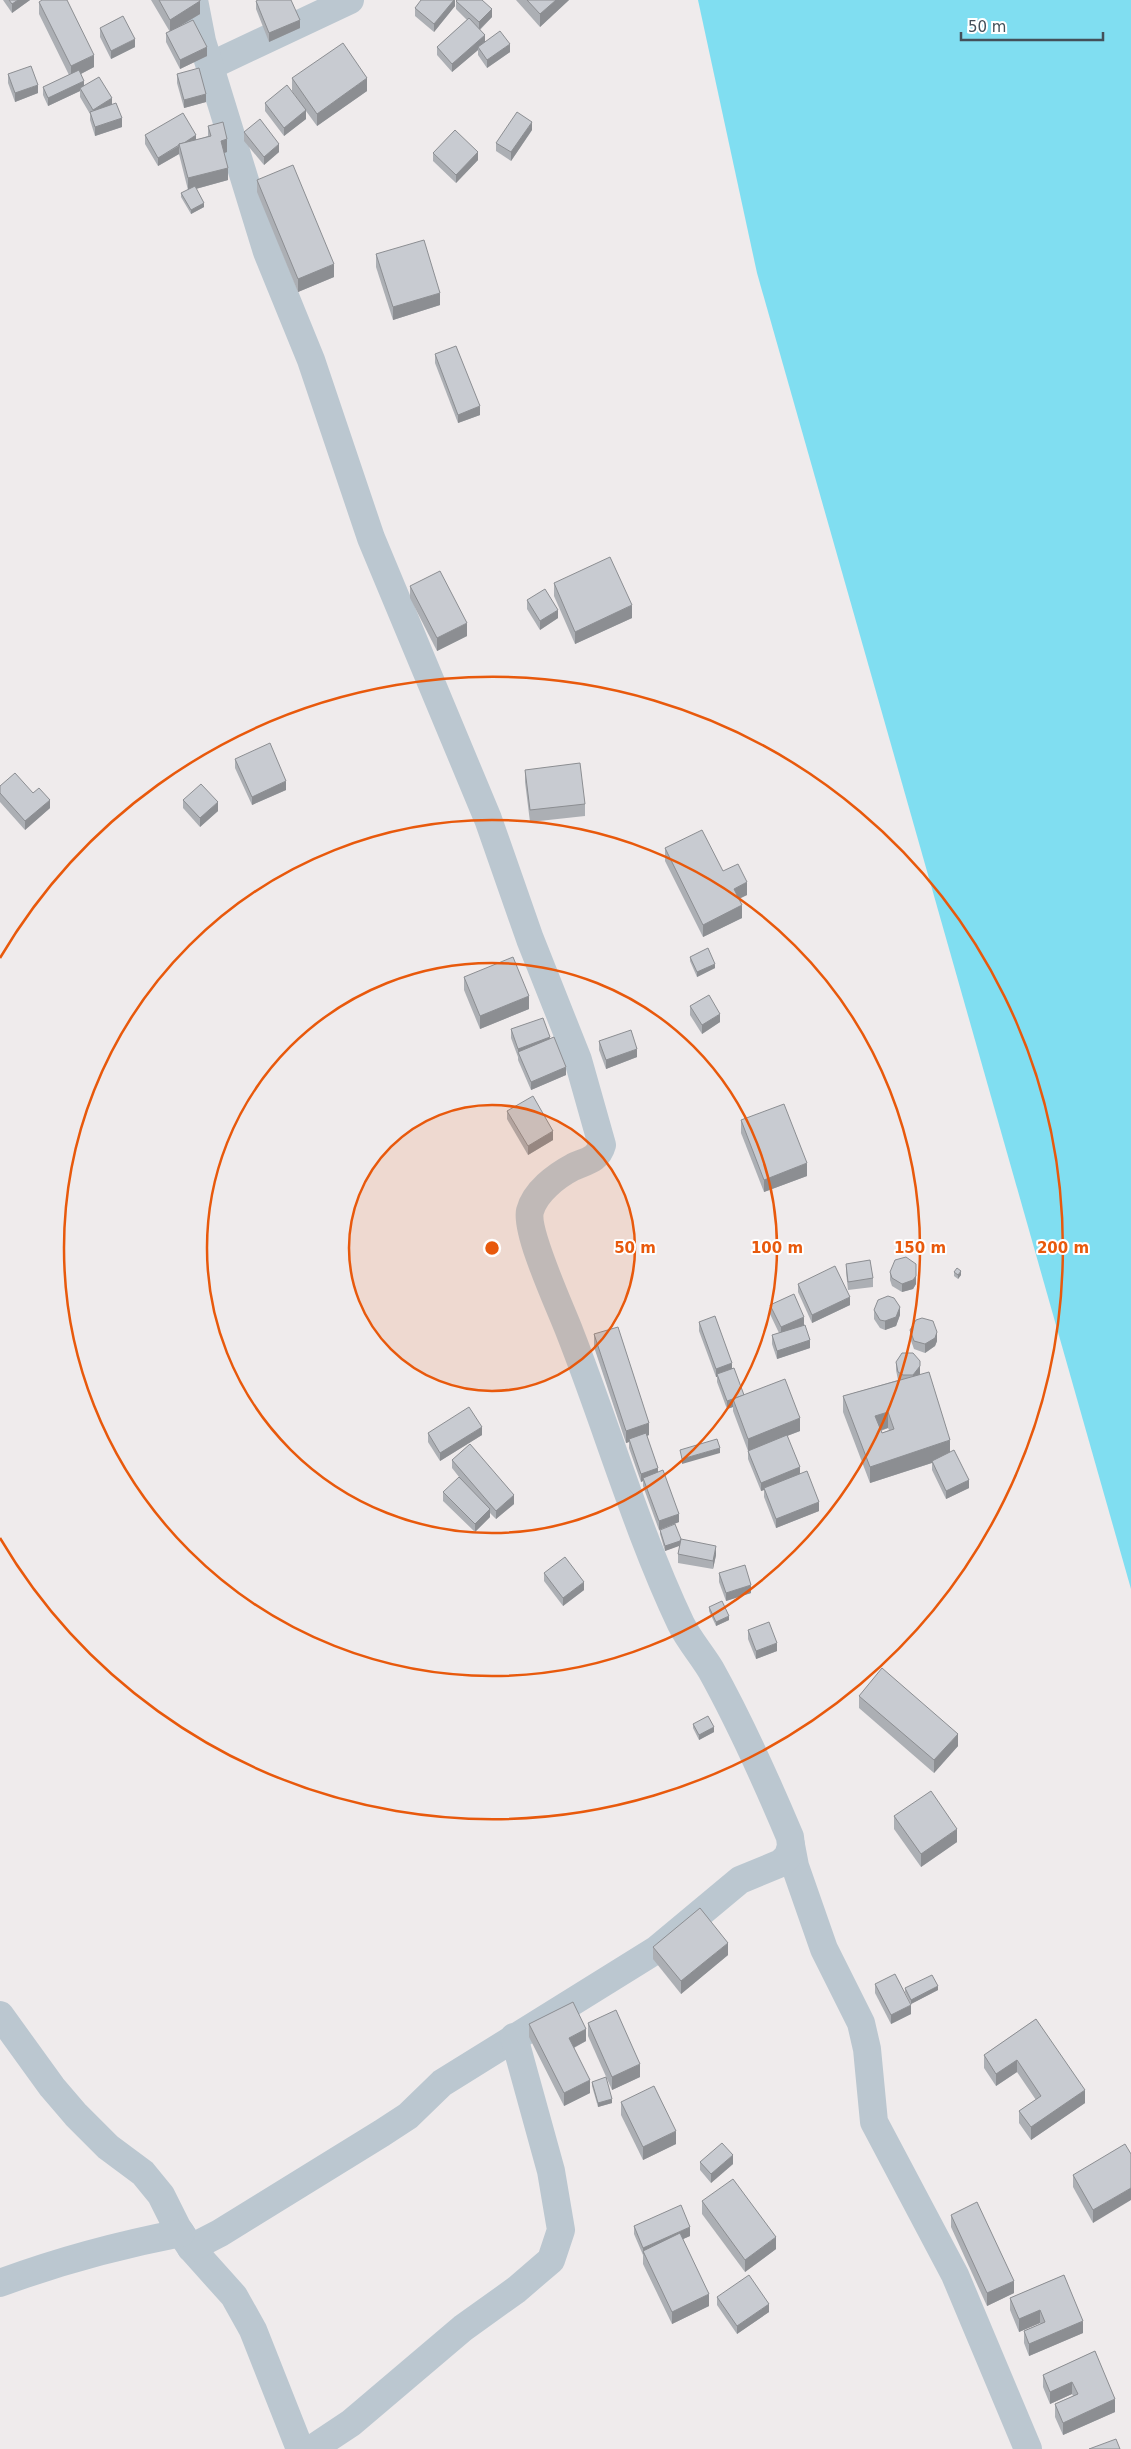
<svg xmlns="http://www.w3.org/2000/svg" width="1131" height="2449" viewBox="0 0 1131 2449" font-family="'DejaVu Sans',sans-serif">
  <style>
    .water { fill: #80def1 }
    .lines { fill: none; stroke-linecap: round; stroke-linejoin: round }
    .minor { stroke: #bbc7d0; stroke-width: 28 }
    .wall { fill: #acafb4; fill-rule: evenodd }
    .shaded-wall { fill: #8c8e92 }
    .building { fill: #c8cbd1; stroke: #8c8e92; fill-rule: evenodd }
    .ring { fill: none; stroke: #e8590c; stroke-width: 2.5 }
    .centre { fill: #e8590c; stroke: #fff; stroke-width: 2.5 }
    .ring-label { font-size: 15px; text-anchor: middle; font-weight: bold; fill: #e8590c; stroke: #fff; stroke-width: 4; stroke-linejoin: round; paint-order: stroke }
  </style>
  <rect width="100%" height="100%" fill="#efebec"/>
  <polygon class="water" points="698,0 1131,0 1131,1589 757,273"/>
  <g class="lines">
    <g class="minor">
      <polyline points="210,66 350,0"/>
      <polyline points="791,1845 795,1866 824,1949 861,2023 867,2049 874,2122 955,2275 1028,2449"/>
      <polyline points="0,2015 52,2087 76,2115 108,2147 143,2173 161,2195 177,2227 191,2248 234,2296 253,2330 300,2449"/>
      <path d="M191,2248L220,2233L382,2133L408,2116L442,2083L656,1950L740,1880L781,1863L788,1856L791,1846L790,1837C766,1780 741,1724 711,1670C702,1655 689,1640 681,1624C637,1531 608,1430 570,1333C561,1309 525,1232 530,1211C535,1192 556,1176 573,1167C586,1161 598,1160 602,1145L578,1060L530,939L488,819L371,538L311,360L267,252L202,41L194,0"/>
      <path d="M0,2283C59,2261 119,2245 181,2233"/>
      <polyline points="312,2449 351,2423 463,2328 516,2290 551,2260 561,2230 551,2171 514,2037"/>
    </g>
  </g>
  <g class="wall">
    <polygon points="3,0 30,0 12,13"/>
    <polygon points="151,0 200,0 200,14 177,28 207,56 180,69 166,42 166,33 170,32"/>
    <polygon points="455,0 455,6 434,32 415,16 415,8"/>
    <polygon points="516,0 569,0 540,27"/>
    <polygon points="256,1 300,28 269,42 256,9"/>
    <polygon points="456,1 492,17 480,30 485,42 510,52 487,68 478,55 478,50 452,72 437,55 437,47 467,20 456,9"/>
    <polygon points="39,2 94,67 81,74 84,86 112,104 122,127 95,136 90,120 90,114 80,97 80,91 48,106 43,95 43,87 69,75 39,14"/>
    <polygon points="100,28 135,47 111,59 100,37"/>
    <polygon points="8,74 38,93 15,102 8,83"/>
    <polygon points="177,74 206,102 184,108 177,83"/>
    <polygon points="292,78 367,91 317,126 306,111 306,119 284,136 265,111 265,103 301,104 292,91"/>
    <polygon points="208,126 227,152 224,153 228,180 196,189 204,207 191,214 181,197 181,193 188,190 179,154 158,166 145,144 145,135 196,140 208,136"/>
    <polygon points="532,130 511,161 496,151 496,143"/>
    <polygon points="244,132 279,152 264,165 244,141"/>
    <polygon points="433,153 478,160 456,183 433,161"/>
    <polygon points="257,180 334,277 298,292 257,192"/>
    <polygon points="376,254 440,305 393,320 376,267"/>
    <polygon points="435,354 480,415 458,423 435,363"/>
    <polygon points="554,583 632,618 575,644 554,596"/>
    <polygon points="410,586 467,636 437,651 410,598"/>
    <polygon points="527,600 558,618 540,630 527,609"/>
    <polygon points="235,759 286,790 252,805 235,768"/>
    <polygon points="525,770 585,804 585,816 530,822 525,782"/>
    <polygon points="0,786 50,808 25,830 0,802"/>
    <polygon points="183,800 218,811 200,827 183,808"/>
    <polygon points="665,848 723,871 747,895 739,899 742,918 703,937 665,861"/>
    <polygon points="690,957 715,968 697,977 690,961"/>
    <polygon points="464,977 529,1009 480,1029 464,990"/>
    <polygon points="690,1006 720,1022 702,1034 690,1015"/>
    <polygon points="511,1029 550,1039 566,1075 531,1090 518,1060 518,1057 511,1038"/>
    <polygon points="599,1041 637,1057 606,1069 599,1050"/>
    <polygon points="507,1111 553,1140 528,1155 507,1119"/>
    <polygon points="741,1120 807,1176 764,1192 741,1133"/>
    <polygon points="846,1264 873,1278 873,1287 848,1290 846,1272"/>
    <polygon points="890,1272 916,1284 913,1289 902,1292 892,1286 890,1280"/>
    <polygon points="954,1272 961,1275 958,1279 954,1276"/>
    <polygon points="798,1284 850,1305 812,1323 798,1292"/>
    <polygon points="770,1305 804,1325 810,1348 777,1359 772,1344 772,1335 779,1333 770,1314"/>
    <polygon points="874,1310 900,1315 896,1326 885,1330 880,1328 874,1319"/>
    <polygon points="699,1322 732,1369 744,1395 800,1431 787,1436 800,1474 819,1511 776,1528 764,1497 764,1490 761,1491 748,1459 748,1451 733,1411 733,1407 727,1409 717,1382 717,1377 716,1377 699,1331"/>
    <polygon points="910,1330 937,1341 935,1346 925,1353 914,1349 910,1338"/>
    <polygon points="594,1334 649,1435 647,1436 658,1472 679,1522 659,1530 643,1486 643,1481 641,1482 629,1448 629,1442 626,1443 594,1347"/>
    <path d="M920,1361V1375L950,1452L969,1488L946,1499L932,1470V1463L870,1483L843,1412V1396L898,1380L896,1370V1362ZM888,1428L889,1430L882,1433L881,1431Z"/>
    <polygon points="428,1433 482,1435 440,1461 428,1442"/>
    <polygon points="452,1460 514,1504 496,1519 490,1513 490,1517 475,1532 443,1501 443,1492 463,1482 452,1468"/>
    <polygon points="660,1530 716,1555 713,1569 678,1563 678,1554 680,1545 665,1551 660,1534"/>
    <polygon points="544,1573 584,1590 563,1606 544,1581"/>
    <polygon points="719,1573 751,1593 726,1601 719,1582"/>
    <polygon points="709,1607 729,1620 716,1626 709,1611"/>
    <polygon points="748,1630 777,1651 756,1659 748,1639"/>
    <polygon points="859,1696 958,1746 934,1773 859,1708"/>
    <polygon points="693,1724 714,1732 699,1740 693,1728"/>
    <polygon points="894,1816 957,1842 921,1867 894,1829"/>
    <polygon points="653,1947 728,1955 681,1994 653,1959"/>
    <polygon points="875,1984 911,2014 891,2024 875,1993"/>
    <polygon points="905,1988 938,1990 911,2004 905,1992"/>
    <polygon points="1036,2019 1085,2103 1031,2140 1019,2123 1019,2111 1036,2100 1017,2072 996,2086 984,2068 984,2055"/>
    <polygon points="588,2023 640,2077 612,2090 588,2036"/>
    <polygon points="529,2024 586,2041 574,2048 590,2093 564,2106 529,2037"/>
    <polygon points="592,2082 612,2103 598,2107 592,2086"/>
    <polygon points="621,2102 676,2144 643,2160 621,2115"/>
    <polygon points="1131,2154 1093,2223 1073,2187 1073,2175"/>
    <polygon points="700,2162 733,2164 711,2183 700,2170"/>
    <polygon points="702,2201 776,2249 745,2272 702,2214"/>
    <polygon points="951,2215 1014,2293 987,2306 951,2227"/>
    <polygon points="634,2226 690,2236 683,2239 709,2306 672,2324 643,2264 643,2255 634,2234"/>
    <polygon points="1064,2275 1083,2333 1029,2356 1024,2343 1024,2331 1040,2324 1040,2323 1019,2332 1010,2310 1010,2298"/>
    <polygon points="717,2297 769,2312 737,2334 717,2305"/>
    <polygon points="1095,2351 1115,2412 1063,2435 1055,2417 1055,2404 1073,2396 1072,2394 1050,2404 1043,2387 1043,2375"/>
  </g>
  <g class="shaded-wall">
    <polygon points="18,0 30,0 12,13 12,4"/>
    <polygon points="454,0 455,0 455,6 434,32 434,24"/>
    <polygon points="556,0 569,0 540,27 540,14"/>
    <polygon points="200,1 200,14 170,32 170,20"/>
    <polygon points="492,9 492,17 479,30 479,22"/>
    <polygon points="300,20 300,28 269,42 269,33"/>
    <polygon points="485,35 485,44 478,47 478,50 452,72 452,64"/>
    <polygon points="135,39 135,47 111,59 111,51"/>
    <polygon points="510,44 510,52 487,68 487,60"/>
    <polygon points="207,47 207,56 180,69 180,60"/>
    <polygon points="94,55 94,67 71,79 71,66"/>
    <polygon points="367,78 367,91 317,126 317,114"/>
    <polygon points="84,81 84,90 80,88 80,91 48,106 48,98"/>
    <polygon points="38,85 38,93 15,102 15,93"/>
    <polygon points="206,94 206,102 184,108 184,100"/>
    <polygon points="112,98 112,106 93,118 93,110"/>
    <polygon points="306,110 306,119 284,136 284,128"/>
    <polygon points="122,118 122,127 95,136 95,127"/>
    <polygon points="532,122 532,130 511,161 511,152"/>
    <polygon points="196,135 196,144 179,145"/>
    <polygon points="227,139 227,152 221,154 221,141"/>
    <polygon points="279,144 279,152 264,165 264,157"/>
    <polygon points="179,146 179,154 158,166 158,158"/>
    <polygon points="478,152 478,160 456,183 456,175"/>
    <polygon points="228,168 228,180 188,191 188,178"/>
    <polygon points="204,203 204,207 191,214 191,210"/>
    <polygon points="334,264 334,277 298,292 298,279"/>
    <polygon points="440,293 440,305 393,320 393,307"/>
    <polygon points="480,406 480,415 458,423 458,415"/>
    <polygon points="632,605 632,618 575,644 575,632"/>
    <polygon points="558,610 558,618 540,630 540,621"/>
    <polygon points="467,623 467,636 437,651 437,638"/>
    <polygon points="286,781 286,790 252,805 252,797"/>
    <polygon points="50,800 50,808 25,830 25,821"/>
    <polygon points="218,802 218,811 200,827 200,818"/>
    <polygon points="747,882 747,895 734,901 734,889"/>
    <polygon points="742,905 742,918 703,937 703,925"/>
    <polygon points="715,964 715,968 697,977 697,972"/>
    <polygon points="529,996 529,1009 480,1029 480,1016"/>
    <polygon points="720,1014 720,1022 702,1034 702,1025"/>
    <polygon points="550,1037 550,1046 518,1052 518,1057 518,1049"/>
    <polygon points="637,1049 637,1057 606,1069 606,1060"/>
    <polygon points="566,1067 566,1075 531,1090 531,1082"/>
    <polygon points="553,1131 553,1140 528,1155 528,1146"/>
    <polygon points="807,1163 807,1176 764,1192 764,1180"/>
    <polygon points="961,1271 961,1275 958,1279 958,1275"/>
    <polygon points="916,1276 916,1284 913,1289 902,1292 902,1284"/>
    <polygon points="850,1297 850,1305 812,1323 812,1315"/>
    <polygon points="900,1307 900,1315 896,1326 885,1330 885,1321"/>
    <polygon points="804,1317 804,1325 781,1336 781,1327"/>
    <polygon points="937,1332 937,1341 935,1346 925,1353 925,1344"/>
    <polygon points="810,1340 810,1348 777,1359 777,1351"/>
    <polygon points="732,1363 732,1371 717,1374 717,1377 716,1377 716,1369"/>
    <polygon points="920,1366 920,1375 913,1383 913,1375"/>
    <polygon points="733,1399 733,1407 727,1409 727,1401"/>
    <polygon points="888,1412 888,1428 875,1432 875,1416"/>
    <polygon points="800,1418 800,1431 748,1451 748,1439"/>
    <polygon points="649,1423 649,1435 630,1442 629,1439 629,1442 626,1443 626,1431"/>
    <polygon points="482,1427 482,1435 440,1461 440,1453"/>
    <polygon points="950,1440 950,1457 870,1483 870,1467"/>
    <polygon points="720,1448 720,1453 682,1464 682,1459"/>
    <polygon points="800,1467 800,1475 764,1488 764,1490 761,1491 761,1483"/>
    <polygon points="658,1468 658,1476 643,1478 643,1481 641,1482 641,1474"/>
    <polygon points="969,1480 969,1488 946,1499 946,1491"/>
    <polygon points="514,1495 514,1504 496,1519 496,1511"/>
    <polygon points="819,1502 819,1511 776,1528 776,1519"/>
    <polygon points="490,1509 490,1517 475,1532 475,1524"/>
    <polygon points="679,1514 679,1522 659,1530 659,1521"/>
    <polygon points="682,1540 682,1545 665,1551 665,1546"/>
    <polygon points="716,1546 716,1555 713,1569 713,1561"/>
    <polygon points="584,1582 584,1590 563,1606 563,1598"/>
    <polygon points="751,1585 751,1593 726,1601 726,1593"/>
    <polygon points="729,1616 729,1620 716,1626 716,1622"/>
    <polygon points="777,1643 777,1651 756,1659 756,1651"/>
    <polygon points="714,1727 714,1732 699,1740 699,1735"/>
    <polygon points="958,1734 958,1746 934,1773 934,1760"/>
    <polygon points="957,1829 957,1842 921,1867 921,1854"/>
    <polygon points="728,1943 728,1955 681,1994 681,1981"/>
    <polygon points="938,1986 938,1990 911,2004 911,2000"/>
    <polygon points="911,2005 911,2014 891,2024 891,2015"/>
    <polygon points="586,2029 586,2041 569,2050 569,2038"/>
    <polygon points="1017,2060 1017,2072 996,2086 996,2074"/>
    <polygon points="640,2064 640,2077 612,2090 612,2077"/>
    <polygon points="590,2080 590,2093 564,2106 564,2093"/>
    <polygon points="1085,2090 1085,2103 1031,2140 1031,2127"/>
    <polygon points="612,2099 612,2103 598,2107 598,2103"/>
    <polygon points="676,2131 676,2144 643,2160 643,2147"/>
    <polygon points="733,2155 733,2164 711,2183 711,2174"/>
    <polygon points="1131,2188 1131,2200 1093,2223 1093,2210"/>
    <polygon points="690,2227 690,2236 645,2256 643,2253 643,2248"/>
    <polygon points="776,2237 776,2249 745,2272 745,2260"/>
    <polygon points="1014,2281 1014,2293 987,2306 987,2293"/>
    <polygon points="709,2294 709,2306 672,2324 672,2312"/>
    <polygon points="769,2304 769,2312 737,2334 737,2326"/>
    <polygon points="1040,2310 1040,2323 1019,2332 1019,2319"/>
    <polygon points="1083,2321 1083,2333 1029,2356 1029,2344"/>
    <polygon points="1072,2382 1072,2394 1050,2404 1050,2392"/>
    <polygon points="1115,2399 1115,2412 1063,2435 1063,2423"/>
  </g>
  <g class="building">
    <polygon points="9,0 18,0 12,4"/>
    <polygon points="42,0 67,0 94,55 71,66 39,2"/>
    <polygon points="159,0 200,0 200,1 170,20"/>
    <polygon points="258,0 291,0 300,20 269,33 256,1"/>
    <polygon points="421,0 454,0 434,24 415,8"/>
    <polygon points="457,0 482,0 492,9 479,22 456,1"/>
    <polygon points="527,0 556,0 540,14"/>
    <polygon points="123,16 135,39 111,51 100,28"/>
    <polygon points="469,18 485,35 452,64 437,47"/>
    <polygon points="193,20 207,47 180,60 166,33"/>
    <polygon points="500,31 510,44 487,60 478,47"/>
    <polygon points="343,43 367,78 317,114 292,78"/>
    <polygon points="31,66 38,85 15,93 8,74"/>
    <polygon points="199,68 206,94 184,100 177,74"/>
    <polygon points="79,70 84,81 48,98 43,87"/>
    <polygon points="99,77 112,98 93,110 80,88"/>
    <polygon points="287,85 306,110 284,128 265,103"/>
    <polygon points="116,103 122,118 95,127 90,112"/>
    <polygon points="517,112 532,122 511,152 496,143"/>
    <polygon points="183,113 196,135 184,143 179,144 179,145 158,158 145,135"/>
    <polygon points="260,119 279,144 264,157 244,132"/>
    <polygon points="223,122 227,139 221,141 228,168 188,178 179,144 211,136 208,126"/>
    <polygon points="455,130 478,152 456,175 433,153"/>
    <polygon points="293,165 334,264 298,279 257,180"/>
    <polygon points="195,186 204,203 191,210 181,193"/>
    <polygon points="424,240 440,293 393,307 376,254"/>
    <polygon points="456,346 480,406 458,415 435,354"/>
    <polygon points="610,557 632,605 575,632 554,583"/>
    <polygon points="440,571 467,623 437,638 410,586"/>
    <polygon points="545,589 558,610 540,621 527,600"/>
    <polygon points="270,743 286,781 252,797 235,759"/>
    <polygon points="580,763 585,804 530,810 525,770"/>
    <polygon points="15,773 33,793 39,788 50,800 25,821 0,793 0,786"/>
    <polygon points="201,784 218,802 200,818 183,800"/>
    <polygon points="702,830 723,871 738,864 747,882 734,889 742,905 703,925 665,848"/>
    <polygon points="708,948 715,964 697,972 690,957"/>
    <polygon points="513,957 529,996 480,1016 464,977"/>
    <polygon points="709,995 720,1014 702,1025 690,1006"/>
    <polygon points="543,1018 550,1037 518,1049 511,1029"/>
    <polygon points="631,1030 637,1049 606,1060 599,1041"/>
    <polygon points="554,1037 566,1067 531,1082 518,1052"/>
    <polygon points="533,1096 553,1131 528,1146 507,1111"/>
    <polygon points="784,1104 807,1163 764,1180 741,1120"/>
    <polygon points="906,1257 916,1264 916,1276 913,1280 902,1284 892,1278 890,1272 895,1260"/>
    <polygon points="870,1260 873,1278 848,1282 846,1264"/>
    <polygon points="835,1266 850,1297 812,1315 798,1284"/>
    <polygon points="957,1268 961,1271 958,1275 954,1272"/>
    <polygon points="794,1294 804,1317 781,1327 770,1305"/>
    <polygon points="888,1296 894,1298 900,1307 896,1317 885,1321 880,1320 874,1310 878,1300"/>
    <polygon points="715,1316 732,1363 716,1369 699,1322"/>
    <polygon points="922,1318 933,1321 937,1332 935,1338 925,1344 914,1341 910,1330 916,1320"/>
    <polygon points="805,1325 810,1340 777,1351 772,1335"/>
    <polygon points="618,1327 649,1423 626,1431 594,1334"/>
    <polygon points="902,1353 913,1353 920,1361 920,1366 913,1375 903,1375 898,1372 896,1362"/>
    <polygon points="734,1368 744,1395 727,1401 717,1374"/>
    <path d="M929,1372L950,1440L870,1467L843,1396ZM888,1412L894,1429L882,1433L875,1416Z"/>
    <polygon points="785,1379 800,1418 748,1439 733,1399"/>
    <polygon points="469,1407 482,1427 440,1453 428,1433"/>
    <polygon points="646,1433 658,1468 641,1474 629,1439"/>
    <polygon points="787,1435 800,1467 761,1483 748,1451"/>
    <polygon points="717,1439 720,1448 682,1459 680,1450"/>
    <polygon points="470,1444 514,1495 496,1511 452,1460"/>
    <polygon points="954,1450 969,1480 946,1491 932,1461"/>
    <polygon points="663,1470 679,1514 659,1521 643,1478"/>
    <polygon points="807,1471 819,1502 776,1519 764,1488"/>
    <polygon points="459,1477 490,1509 475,1524 443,1492"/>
    <polygon points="675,1524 681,1539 680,1541 665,1546 660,1530"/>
    <polygon points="681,1539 716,1546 713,1561 678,1554"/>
    <polygon points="565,1557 584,1582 563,1598 544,1573"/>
    <polygon points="745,1565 751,1585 726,1593 719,1573"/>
    <polygon points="722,1601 729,1616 716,1622 709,1607"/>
    <polygon points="769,1622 777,1643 756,1651 748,1630"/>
    <polygon points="882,1668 958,1734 934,1760 859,1696"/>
    <polygon points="708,1716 714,1727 699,1735 693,1724"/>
    <polygon points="931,1791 957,1829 921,1854 894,1816"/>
    <polygon points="700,1908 728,1943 681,1981 653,1947"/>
    <polygon points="895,1974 911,2005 891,2015 875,1984"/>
    <polygon points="932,1975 938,1986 911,2000 905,1988"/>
    <polygon points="573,2002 586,2029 569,2038 590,2080 564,2093 529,2024"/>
    <polygon points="616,2010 640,2064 612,2077 588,2023"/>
    <polygon points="1036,2019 1085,2090 1031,2127 1019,2111 1041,2096 1017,2060 996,2074 984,2055"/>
    <polygon points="606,2077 612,2099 598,2103 592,2082"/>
    <polygon points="654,2086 676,2131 643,2147 621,2102"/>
    <polygon points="722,2143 733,2155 711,2174 700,2162"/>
    <polygon points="1125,2144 1131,2154 1131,2188 1093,2210 1073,2175"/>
    <polygon points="733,2179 776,2237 745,2260 702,2201"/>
    <polygon points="977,2202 1014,2281 987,2293 951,2215"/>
    <polygon points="681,2205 690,2227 643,2248 634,2226"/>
    <polygon points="680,2233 709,2294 672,2312 643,2251"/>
    <polygon points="749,2275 769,2304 737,2326 717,2297"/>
    <polygon points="1064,2275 1083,2321 1029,2344 1024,2331 1045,2322 1040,2310 1019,2319 1010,2298"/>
    <polygon points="1095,2351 1115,2399 1063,2423 1055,2404 1078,2394 1072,2382 1050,2392 1043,2375"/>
    <polygon points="1116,2439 1120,2449 1089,2449"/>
  </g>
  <circle cx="492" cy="1248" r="143" fill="#e8590c" fill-opacity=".12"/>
  <g class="ring">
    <circle cx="492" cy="1248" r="143"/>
    <circle cx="492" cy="1248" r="285"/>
    <circle cx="492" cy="1248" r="428"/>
    <path d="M0 958A571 571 0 1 1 0 1538"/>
  </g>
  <circle cx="492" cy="1248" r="8" class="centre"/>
  <g class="ring-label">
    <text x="635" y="1253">50 m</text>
    <text x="777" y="1253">100 m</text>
    <text x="920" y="1253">150 m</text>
    <text x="1063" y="1253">200 m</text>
  </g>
  <path d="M961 32v8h142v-8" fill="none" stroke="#43505a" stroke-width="2.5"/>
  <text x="968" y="32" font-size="15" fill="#43505a" stroke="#ffffff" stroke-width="4" paint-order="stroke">50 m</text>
</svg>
